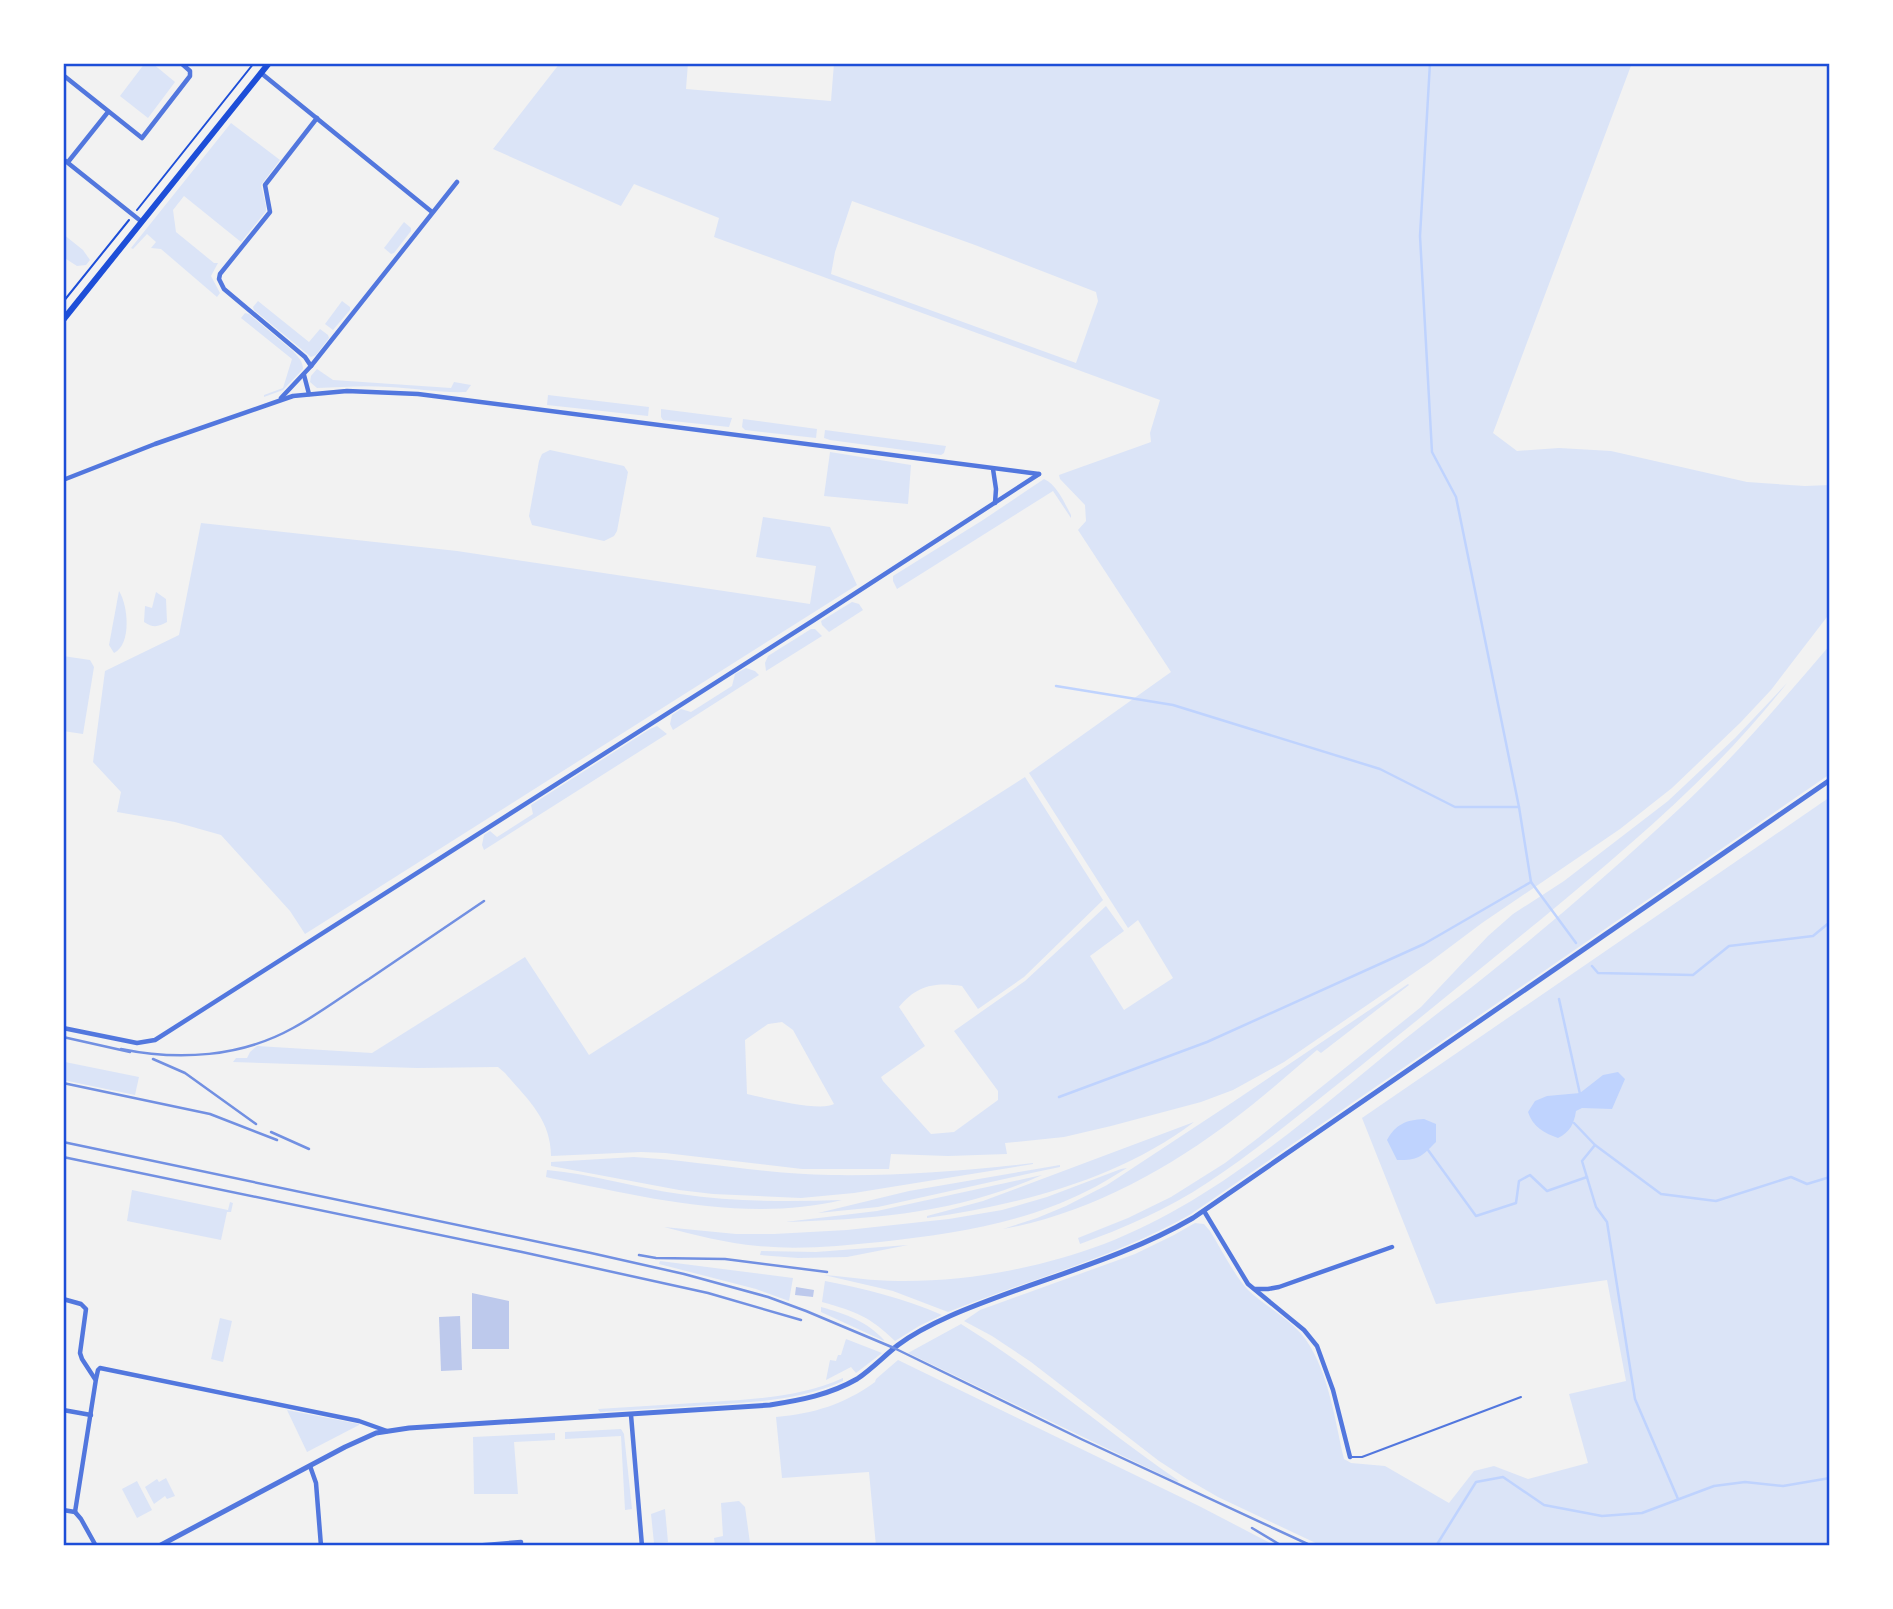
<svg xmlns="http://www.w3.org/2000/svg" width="1893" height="1609" viewBox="0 0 1893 1609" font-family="Georgia,serif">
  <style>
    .green { fill: #dbe4f7; fill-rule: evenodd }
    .water { fill: #bfd3fe }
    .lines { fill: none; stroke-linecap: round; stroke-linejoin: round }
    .stream { stroke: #bfd3fe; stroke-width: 2.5 }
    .building { fill: #bdc9ec }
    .path { stroke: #1d4ed8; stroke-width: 2 }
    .service { stroke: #5277de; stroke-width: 2 }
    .minor { stroke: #5277de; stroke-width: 4.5 }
    .tertiary { stroke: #5277de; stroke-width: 5 }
    .secondary { stroke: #1d4ed8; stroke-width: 6 }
    .rail { stroke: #7290e2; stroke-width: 2.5 }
    .neatline { fill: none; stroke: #1d4ed8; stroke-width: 2.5 }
  </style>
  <rect width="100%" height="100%" fill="#f2f2f2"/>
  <g class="green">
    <polygon points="145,63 152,63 175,82 148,118 120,96"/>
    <path d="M560,63H688L686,89L831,101L834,63H1632L1493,433L1517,451L1559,448L1611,451L1747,482L1805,486L1830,485V613L1771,690L1740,723L1672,788L1620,829L1482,923L1430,962L1284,1062L1233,1090L1201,1102L1111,1126L1064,1137L1005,1143L1007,1154L948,1156L891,1154L889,1169H802L665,1153L641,1152L551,1156C551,1119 527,1099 505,1073L498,1067L417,1068L233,1062L236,1058H247L250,1052L257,1046L372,1053L525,957L589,1055L1025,777L1103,900L1024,977L978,1009L962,986C935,982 917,985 899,1007L925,1046L881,1077L883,1081L931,1134L954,1132L998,1100V1091L954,1031L1025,981L1106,906L1124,931L1090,956L1124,1010L1173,978L1138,920L1128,928L1029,773L1171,672L1078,530L1086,521L1085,505L1060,479L1059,475L1151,442L1150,433L1160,400L714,237L719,218L634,184L621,206L493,149ZM852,201L975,245L1096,292L1098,301L1076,363L831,274L835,252ZM782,1022L793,1030L834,1104C821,1112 765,1098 747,1094L745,1040L768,1024Z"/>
    <polygon points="231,123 280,160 261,185 266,206 266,211 241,242 184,196 173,210 176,232 214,263 218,263 211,276 220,293 217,297 161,249 151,248 156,242 147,234 133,249 131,248"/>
    <polygon points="404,222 411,228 411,231 394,253 391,254 384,248"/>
    <polygon points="63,234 83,250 90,260 86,265 77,266 63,257"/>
    <polygon points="258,301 309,342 320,329 328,335 329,338 316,355 311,357 254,310 253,307"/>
    <polygon points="342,301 350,307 350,310 333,330 325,324"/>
    <path d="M245,313L249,314L293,351C298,357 303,361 303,369L283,390L264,397V395L283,388L292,359L241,318Z"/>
    <path d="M317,369L333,380L451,388L454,382L471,385L466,392C440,393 414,388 389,387C365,385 341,387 317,388L310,382L311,376Z"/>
    <polygon points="548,395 649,407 648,416 547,405"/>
    <polygon points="661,409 732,418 729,427 663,420 661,417"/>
    <polygon points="743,419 817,429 816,438 745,430 742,427"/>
    <polygon points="825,430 946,446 944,453 941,455 830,440 824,438"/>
    <polygon points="550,450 624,466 628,472 617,531 614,536 604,541 532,525 529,516 539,461 542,454"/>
    <polygon points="830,452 911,465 908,504 824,496"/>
    <path d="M1044,479C1057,485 1064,502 1071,515V518L1053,491L897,589L893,581V576L983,520Z"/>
    <polygon points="763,517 830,527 857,585 305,934 290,911 221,835 175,822 117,812 121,792 93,762 105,671 179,635 201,523 457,551 810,604 816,566 756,557"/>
    <path d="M119,591C128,605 132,644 114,653L109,645Z"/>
    <path d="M156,592L166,599L167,622C158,627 153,628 144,622L145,606L152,608Z"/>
    <polygon points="852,602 859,604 863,610 829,632 822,625 821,621"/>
    <polygon points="811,629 815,629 822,636 766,671 765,663 768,656"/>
    <path d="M1830,645V774L1191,1214C1116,1257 1028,1280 948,1312L893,1291L824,1275C849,1277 873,1281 898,1281C967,1282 1039,1268 1104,1244C1218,1200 1311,1115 1405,1039C1432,1017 1460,997 1487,975C1553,922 1618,866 1679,809C1734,758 1782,701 1830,645Z"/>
    <polygon points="63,656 90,660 94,667 83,734 63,731"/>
    <polygon points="746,668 755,671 759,675 673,730 670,724 672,715 681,709 691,712 732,686 735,674"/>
    <path d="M1787,683C1717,773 1627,848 1539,921C1459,986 1380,1051 1299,1115C1269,1139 1239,1162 1207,1183C1168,1209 1124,1228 1080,1244L1078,1238L1128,1218L1171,1197L1225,1163L1258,1138L1421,1007L1488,936L1513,914L1564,881L1668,801L1735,738Z"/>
    <polygon points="657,726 667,734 484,850 482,845 484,835 490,831 497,837 533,814 531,805 650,729"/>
    <path d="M1830,797V1546H1322L1218,1497L1187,1479L1159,1461L1031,1362L992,1336L964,1321L980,1310L1135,1254L1174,1235L1195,1223L1204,1224L1210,1231C1220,1247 1236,1278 1248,1290C1266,1307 1292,1320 1306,1340C1329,1373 1335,1421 1344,1459L1351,1463L1385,1466L1449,1503L1474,1471L1494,1466L1528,1479L1588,1463L1569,1394L1626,1381L1607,1280L1436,1304L1362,1118Z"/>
    <path d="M1408,984L1409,985L1321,1053L1317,1050C1290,1073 1263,1097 1234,1119C1167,1170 1087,1214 1003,1229L1037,1218L1066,1206L1107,1185L1233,1102Z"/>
    <polygon points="65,1062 139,1077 135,1095 63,1080 63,1063"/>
    <path d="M1194,1122C1119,1179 1019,1205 927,1218V1216L983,1201Z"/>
    <path d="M634,1157C700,1161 765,1174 831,1175C898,1176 966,1171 1033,1163V1164L854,1193L801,1198L713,1194L679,1190L551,1166V1162Z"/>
    <polygon points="1060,1165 1060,1167 1036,1172 878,1207 818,1213 909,1191"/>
    <path d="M1127,1168C1113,1176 1100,1185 1085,1192C1021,1224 950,1234 880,1242C839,1246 799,1250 758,1246C726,1243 695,1235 664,1227L736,1234H774L847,1230L949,1219L1002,1210L1047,1197L1121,1169Z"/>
    <path d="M547,1170C592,1174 636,1188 680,1194C734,1202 788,1202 842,1200C745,1223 645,1197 550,1178L546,1177Z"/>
    <path d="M1042,1175C958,1213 876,1219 785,1222L877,1211Z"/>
    <polygon points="132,1190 228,1210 230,1202 233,1203 231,1212 227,1212 221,1240 127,1221"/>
    <polygon points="908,1245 847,1257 798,1258 760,1255 761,1251 816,1252"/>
    <polygon points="660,1261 793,1278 789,1301 756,1289 659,1264"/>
    <path d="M825,1281C865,1289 904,1298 942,1315L919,1326L895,1341C869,1316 857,1312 822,1302Z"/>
    <path d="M821,1307C846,1314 866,1321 884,1340V1341L821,1312Z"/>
    <polygon points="220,1318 232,1321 223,1362 211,1359"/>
    <path d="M961,1324C1037,1371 1105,1430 1179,1481L1177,1482L908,1353Z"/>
    <polygon points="846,1339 882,1353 856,1373 851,1367 826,1380 830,1360 836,1361 838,1355 841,1355"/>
    <path d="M898,1360L1199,1506L1276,1546H876L869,1472L782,1478L776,1417C813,1414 845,1404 875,1382L876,1379Z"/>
    <path d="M843,1378V1381C806,1398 766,1401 726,1404C684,1407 642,1409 600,1412L598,1409C635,1407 673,1404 711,1402C756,1399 801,1397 843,1378Z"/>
    <polygon points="287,1410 359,1424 359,1425 307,1452"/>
    <polygon points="621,1429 624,1434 632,1509 625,1510 621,1436 565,1439 565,1432"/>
    <polygon points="555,1433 555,1440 514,1442 518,1494 474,1494 473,1437"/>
    <polygon points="166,1478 175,1496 167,1499 165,1496 154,1504 145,1487 157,1479 159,1482"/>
    <polygon points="137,1481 152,1510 137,1518 122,1489"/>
    <polygon points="739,1501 745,1507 750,1543 747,1546 715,1546 714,1538 723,1536 721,1503"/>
    <polygon points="665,1509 668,1542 654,1543 651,1514"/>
  </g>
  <g class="water">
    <path d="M1618,1072L1625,1079L1612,1109L1582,1108L1576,1111C1574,1124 1570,1132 1558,1138C1544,1133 1533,1127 1528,1112L1535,1101L1547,1096L1580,1093L1603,1075Z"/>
    <path d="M1424,1119L1436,1124V1142C1422,1156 1418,1161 1397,1160L1387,1140C1396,1124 1406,1120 1424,1119Z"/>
  </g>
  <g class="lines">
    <g class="stream">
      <polyline points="1430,63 1420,236 1432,452 1456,497 1519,807 1531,882 1576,943"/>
      <polyline points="1056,686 1173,705 1380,769 1455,807 1519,807"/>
      <polyline points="1592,966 1598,973 1693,975 1729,946 1813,936 1830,922"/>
      <polyline points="1559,999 1580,1094"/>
      <polyline points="1059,1097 1207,1042 1424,944 1531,882"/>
      <polyline points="1574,1123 1595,1145 1582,1161 1596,1207 1607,1222 1635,1399 1678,1499"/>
      <polyline points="1595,1145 1661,1194 1716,1201 1791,1177 1807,1184 1830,1177"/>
      <polyline points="1428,1150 1476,1216 1516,1203 1519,1181 1530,1175 1547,1191 1587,1177"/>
      <polyline points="1436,1546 1476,1482 1503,1477 1544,1505 1602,1516 1642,1513 1714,1486 1745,1482 1783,1486 1830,1478"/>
    </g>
  </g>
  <g class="building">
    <polygon points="796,1287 814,1290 813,1297 795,1295"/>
    <polygon points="472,1293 509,1301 509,1349 472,1349"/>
    <polygon points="460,1316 462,1370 441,1371 439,1317"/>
  </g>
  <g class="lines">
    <g class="path">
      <polyline points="137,210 254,63"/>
      <polyline points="63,302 129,220"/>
    </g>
    <polyline class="service" points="1351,1457 1362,1457 1521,1397"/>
    <g class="minor">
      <polyline points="261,73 432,212"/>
      <polyline points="63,75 142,138 190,76 190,71 181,63"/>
      <polyline points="63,159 142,222"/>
      <polyline points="68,162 108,112"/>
      <polyline points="311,366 305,357 224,289 219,279 220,274 270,212 265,185 317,118"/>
      <polyline points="304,375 309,394"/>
      <polyline points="281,398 311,366 457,182"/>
      <polyline points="993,469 996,489 995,503"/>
      <polyline points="63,480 155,444 293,396 347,391 418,394 1039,474"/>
      <polyline points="63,1028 137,1043 155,1040 814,620 1039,474"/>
      <polyline points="1204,1211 1248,1284 1304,1330 1317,1346 1333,1390 1350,1457"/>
      <polyline points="1255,1289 1268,1289 1279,1287 1392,1247"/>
      <polyline points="63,1299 81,1304 86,1309 80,1353 82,1359 95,1379"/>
      <polyline points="63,1410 91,1415"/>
      <polyline points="631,1415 642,1546"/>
      <polyline points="310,1466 316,1483 321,1546"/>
      <polyline points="63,1510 75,1512"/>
      <polyline points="75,1512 96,1379 98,1370 100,1368 359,1421 387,1431"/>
      <polyline points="75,1512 81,1519 96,1546"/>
      <polyline points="473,1546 521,1542"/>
    </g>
    <path class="tertiary" d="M159,1546L345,1447L376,1433L409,1428L770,1405C801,1400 829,1395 857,1379C872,1369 884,1356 898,1345C914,1333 932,1324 950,1316C1030,1281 1117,1262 1193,1218L1830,780"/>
    <polyline class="secondary" points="63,320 269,63"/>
    <g class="rail">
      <polyline points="63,1037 130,1052"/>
      <path d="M121,1049C179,1061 241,1057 293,1028C319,1014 344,995 369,979C407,953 446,927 484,901"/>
      <polyline points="153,1059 185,1073 256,1124"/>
      <polyline points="63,1083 210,1114 277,1140"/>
      <polyline points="271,1132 309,1149"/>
      <polyline points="63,1142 591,1253 684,1274 768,1297 806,1311 894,1348 1081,1439 1312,1546"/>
      <polyline points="63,1157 522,1252 708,1293 801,1320"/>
      <polyline points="639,1255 656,1258 725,1259 827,1272"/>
      <polyline points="1252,1528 1282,1546"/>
    </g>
  </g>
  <rect width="1893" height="1609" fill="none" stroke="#ffffff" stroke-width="130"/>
  <rect x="65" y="65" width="1763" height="1479" class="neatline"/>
</svg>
